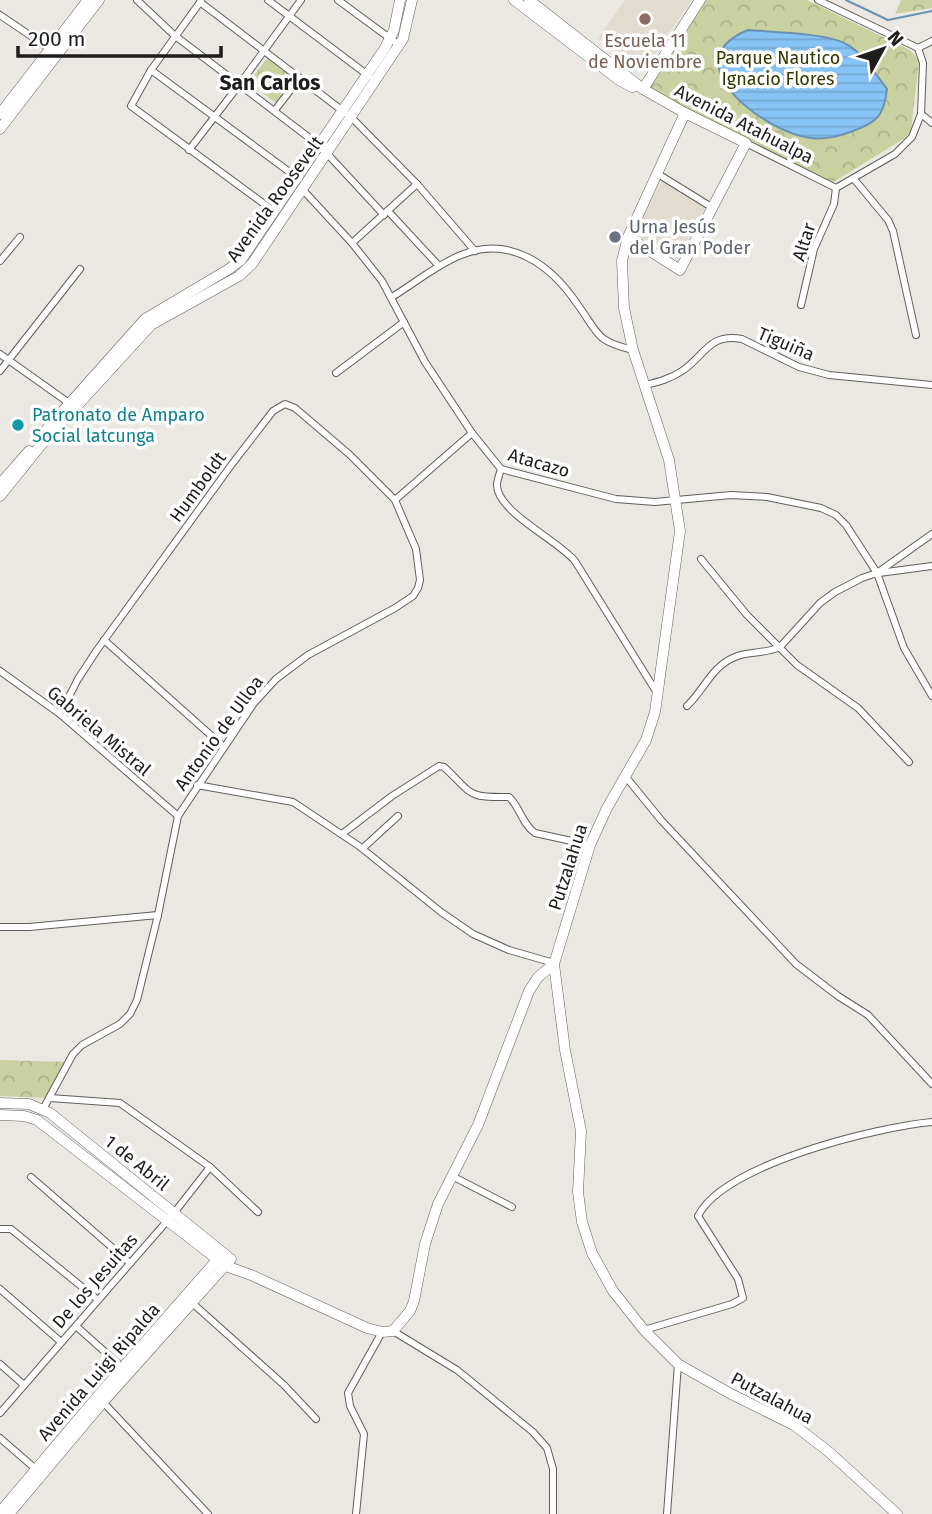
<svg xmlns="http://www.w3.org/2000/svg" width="932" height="1514" viewBox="0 0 932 1514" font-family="'Fira Sans',sans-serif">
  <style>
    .built { fill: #e2dbcf }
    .park { fill: url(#park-crowns) }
    .water { fill: url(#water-rules); stroke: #6891b4; stroke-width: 2 }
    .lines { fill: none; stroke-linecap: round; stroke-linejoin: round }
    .stream { stroke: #6891b4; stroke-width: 2 }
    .street-casing { stroke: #615e5a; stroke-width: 8 }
    .secondary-casing { stroke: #615e5a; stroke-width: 11 }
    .street { stroke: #fff; stroke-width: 6 }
    .secondary { stroke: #fff; stroke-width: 10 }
    .education-dot { fill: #8d6e63; stroke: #fff; stroke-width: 2.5 }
    .worship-dot { fill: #6b7280; stroke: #fff; stroke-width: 2.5 }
    .culture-dot { fill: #0f9aa8; stroke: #fff; stroke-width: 2.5 }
    .labels { text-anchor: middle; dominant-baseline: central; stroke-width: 7; stroke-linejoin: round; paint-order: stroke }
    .education-label { font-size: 18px; fill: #785e54; stroke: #fff }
    .park-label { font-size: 18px; fill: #353900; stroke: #fff }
    .street-label { font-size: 18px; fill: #1e1d1c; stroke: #fff }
    .worship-label { font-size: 18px; fill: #5b616d; stroke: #fff; text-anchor: start }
    .culture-label { font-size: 18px; fill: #0d838f; stroke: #fff; text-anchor: start }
    .quarter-label { font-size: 21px; font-weight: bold; fill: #1e1d1c; stroke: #fff }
  </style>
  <defs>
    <pattern id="park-crowns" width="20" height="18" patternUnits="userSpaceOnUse" patternTransform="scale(1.75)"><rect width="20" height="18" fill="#cad1a0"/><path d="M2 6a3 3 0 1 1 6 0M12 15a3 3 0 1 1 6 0" fill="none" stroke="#adb389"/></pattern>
    <pattern id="water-rules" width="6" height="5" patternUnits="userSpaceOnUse" patternTransform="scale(1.75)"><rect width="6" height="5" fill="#87c3f5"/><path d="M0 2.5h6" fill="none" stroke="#74a7d1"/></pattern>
  </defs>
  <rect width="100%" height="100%" fill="#ebe8e3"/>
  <g class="built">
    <polygon points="625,0 692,0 643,71 598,38"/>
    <polygon points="663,179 707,204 677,259 633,235"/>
  </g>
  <g class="park">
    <polygon points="706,0 807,0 910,50 919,60 911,131 905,138 832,183 648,88"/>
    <polygon points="901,0 932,0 932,8 895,14"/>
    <polygon points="268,57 295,78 276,103 249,82"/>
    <polygon points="0,1060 69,1062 50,1098 0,1096"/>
  </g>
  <path class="water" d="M748,30C771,32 827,33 846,44C861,51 877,76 887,89C884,115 878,122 853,131C839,136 826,140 811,138C766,133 670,62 748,30Z"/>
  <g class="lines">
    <polyline class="stream" points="846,0 888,20 932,11"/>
    <g class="street-casing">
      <g id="street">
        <polyline points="137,0 174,35 320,146 384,215"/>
        <polyline points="268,0 369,76"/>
        <polyline points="338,0 399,45"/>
        <polyline points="818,0 918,48"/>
        <polyline points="201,1 151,70 131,106 275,212"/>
        <polyline points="200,2 352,118 417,184 475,251"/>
        <polyline points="0,15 53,51"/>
        <polyline points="918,48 932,41"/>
        <polyline points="151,70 299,179"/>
        <polyline points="275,110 300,78"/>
        <polyline points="921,114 932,123"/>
        <polyline points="746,143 836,188"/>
        <polyline points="189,150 239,85 301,0"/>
        <polyline points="658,174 713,208"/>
        <polyline points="854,179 888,220 893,231 916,335"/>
        <polyline points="836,188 895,154 912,137 921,114 923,63 918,48"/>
        <polyline points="303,190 352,243 382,281 425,362 472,433 501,469 616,499 655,502 731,495 767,497 821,508 836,515 846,525 877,573 904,648 932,696"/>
        <polyline points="388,211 439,266"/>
        <polyline points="352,243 417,184"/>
        <polyline points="0,261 20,237"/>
        <path d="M392,297C415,283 436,265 461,255C511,235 551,265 578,305C599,334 595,341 633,350"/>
        <polyline points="801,305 814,249 834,204 836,188"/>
        <polyline points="0,354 69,403"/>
        <polyline points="0,371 80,269"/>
        <polyline points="336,373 404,322"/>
        <path d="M645,385C658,382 670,379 682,371C705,356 708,333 742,339L799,367L829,375L932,385"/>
        <path d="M501,469C500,473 497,480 497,485C497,512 558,540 575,561L657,693"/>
        <polyline points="701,559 747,615 797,665 858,708 909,762"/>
        <polyline points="879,573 932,566"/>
        <polyline points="104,640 224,747"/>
        <polyline points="0,671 60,714 178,816"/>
        <path d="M687,706C704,690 712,666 735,657C749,651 765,654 780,647L820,603L835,592L862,578L877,573L932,534"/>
        <polyline points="60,714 78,679 97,650 232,464 273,411 285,404 295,408 349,454 395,500"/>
        <polyline points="626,777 661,820 796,964 838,996 868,1015 932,1084"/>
        <polyline points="197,785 293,802 359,846 441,912 473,934 509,950 554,963"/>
        <path d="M342,834L392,796L439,766L444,767C473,794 466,798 509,797C520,807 522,824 535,833L590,845"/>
        <polyline points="363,848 398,816"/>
        <polyline points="0,927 29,927 158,915"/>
        <polyline points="50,1098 120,1103 210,1167 258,1212"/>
        <polyline points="42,1111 73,1054 82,1045 120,1024 130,1014 137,1000 158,915 178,816 254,703 276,679 308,655 395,608 413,596 418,588 420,580 416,549 395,500 472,433"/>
        <polyline points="452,1176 512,1207"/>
        <polyline points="31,1177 130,1263"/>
        <polyline points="0,1229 11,1229 98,1300"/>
        <polyline points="0,1289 61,1342"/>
        <polyline points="190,1301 284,1385 316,1419"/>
        <polyline points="76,1326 124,1369"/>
        <path d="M644,1330L732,1304L743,1298L738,1279L698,1216C724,1164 877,1127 932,1122"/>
        <polyline points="393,1331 457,1370 533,1432 547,1448 553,1469 553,1514"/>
        <polyline points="0,1364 24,1385"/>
        <polyline points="103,1402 208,1514"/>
        <polyline points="0,1413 174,1213 210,1167"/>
        <polyline points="0,1438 38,1471"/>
        <polyline points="356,1514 364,1434 350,1406 348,1393 382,1332"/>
        <polyline points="667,1514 678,1364"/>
      </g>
    </g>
    <g class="secondary-casing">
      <g id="secondary">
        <polyline points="514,0 619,80 632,87 638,86"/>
        <polyline points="529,0 643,89 685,113 746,143 680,270 628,237"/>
        <polyline points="643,89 700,0"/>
        <polyline points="685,113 628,237 622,261 624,308 633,350 669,460 680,531 655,712 646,740 607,808 590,845 554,964 565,1050 581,1131 578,1192 582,1222 592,1253 613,1291 644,1330 678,1364 731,1394 794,1425 829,1452 897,1514"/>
        <polyline points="0,114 88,0"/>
        <polyline points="0,129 99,0"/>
        <polyline points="45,431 145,319 229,269 241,260 385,48 394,30 400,0"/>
        <polyline points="0,484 29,451"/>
        <polyline points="0,496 41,445 151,325 239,276 252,264 403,39 412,0"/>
        <polyline points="0,1103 29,1104 50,1113 227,1256"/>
        <polyline points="0,1115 24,1116 37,1120 226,1266 251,1275 367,1328 382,1332 393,1331 410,1311 414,1301 425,1244 438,1204 478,1125 529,991 538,977 554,964"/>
        <polyline points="0,1512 97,1397 223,1253"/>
        <polyline points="9,1514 103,1402 231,1259"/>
      </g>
    </g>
    <use href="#street" class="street"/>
    <use href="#secondary" class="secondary"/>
  </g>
  <circle class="education-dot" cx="645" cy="19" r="7"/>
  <circle class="worship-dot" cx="615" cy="237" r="7"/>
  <circle class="culture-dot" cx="18" cy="425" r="7"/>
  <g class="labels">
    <g class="education-label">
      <text x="645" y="41">Escuela 11<tspan x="645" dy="21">de Noviembre</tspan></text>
    </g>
    <g class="park-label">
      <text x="778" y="58">Parque Nautico<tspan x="778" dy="21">Ignacio Flores</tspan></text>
    </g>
    <g class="street-label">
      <text transform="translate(744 124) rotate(27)">Avenida Atahualpa</text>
      <text transform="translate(275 199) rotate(-54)">Avenida Roosevelt</text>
      <text transform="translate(804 242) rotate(-72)">Altar</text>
      <text transform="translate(786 344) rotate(23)">Tiguiña</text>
      <text transform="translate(539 463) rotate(16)">Atacazo</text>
      <text transform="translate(198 487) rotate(-54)">Humboldt</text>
      <text transform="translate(99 731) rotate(40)">Gabriela Mistral</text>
      <text transform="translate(219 733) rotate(-54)">Antonio de Ulloa</text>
      <text transform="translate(568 867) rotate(-72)">Putzalahua</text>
      <text transform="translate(137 1163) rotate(39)">1 de Abril</text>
      <text transform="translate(95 1281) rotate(-49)">De los Jesuitas</text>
      <text transform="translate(99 1372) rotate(-49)">Avenida Luigi Ripalda</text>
      <text transform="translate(772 1398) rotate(28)">Putzalahua</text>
    </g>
    <g class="worship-label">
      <text x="629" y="227">Urna Jesús<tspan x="629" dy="21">del Gran Poder</tspan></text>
    </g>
    <g class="culture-label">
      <text x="32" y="415">Patronato de Amparo<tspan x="32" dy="21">Social latcunga</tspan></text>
    </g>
    <g class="quarter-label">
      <text x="270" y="83">San Carlos</text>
    </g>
  </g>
  <g transform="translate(883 49) rotate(50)" stroke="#ffffff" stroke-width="5" paint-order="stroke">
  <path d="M0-5L12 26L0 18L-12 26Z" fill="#1e1d1c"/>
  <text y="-10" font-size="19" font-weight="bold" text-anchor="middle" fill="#1e1d1c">N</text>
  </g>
  <path d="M18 46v10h203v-10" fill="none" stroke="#1e1d1c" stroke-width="3.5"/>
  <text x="28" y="46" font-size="21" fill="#1e1d1c" stroke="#ffffff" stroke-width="5" paint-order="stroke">200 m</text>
</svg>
